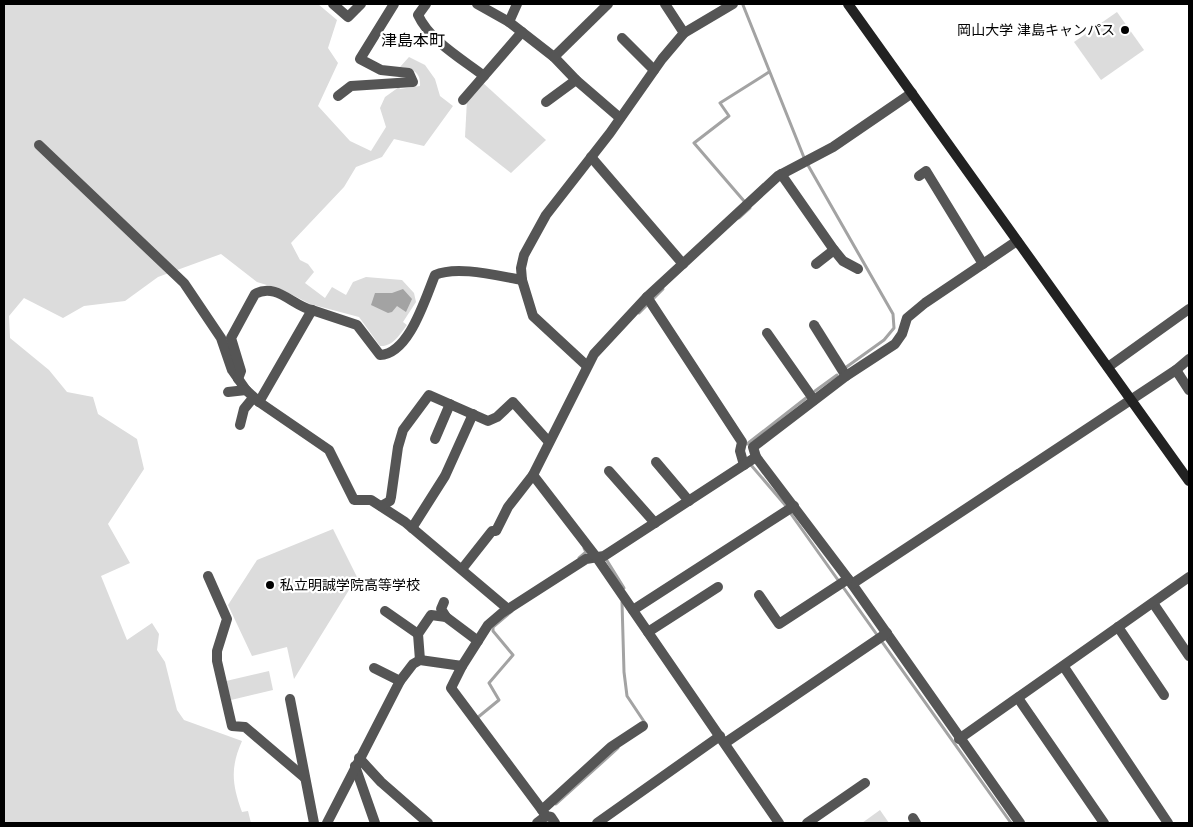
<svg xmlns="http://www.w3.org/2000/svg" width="1193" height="827" viewBox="0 0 1193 827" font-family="'Fira Sans','Noto Sans JP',sans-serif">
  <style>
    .green { fill: #dcdcdc }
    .water { fill: #a3a3a3 }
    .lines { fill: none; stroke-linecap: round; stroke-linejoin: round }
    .stream { stroke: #a3a3a3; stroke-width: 3 }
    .street { stroke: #555; stroke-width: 10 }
    .secondary { stroke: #222; stroke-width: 10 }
    .poi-dot { fill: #000; stroke: #fff; stroke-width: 2 }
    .labels { text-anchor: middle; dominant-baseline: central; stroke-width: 4.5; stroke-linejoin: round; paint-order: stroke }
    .poi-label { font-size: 14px; fill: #000; stroke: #fff; text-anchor: end }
    .quarter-label { font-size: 16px; fill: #000; stroke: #fff }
  </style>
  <rect width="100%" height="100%" fill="#fff"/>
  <g class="green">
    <path d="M4,4H318L337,20L328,48L338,63L318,106L350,141L371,151L386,127L380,108L385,97L399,87L400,89L420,86C421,72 413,69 400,67L409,57L425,65L435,79L440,96L453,106L424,146L394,139L382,157L356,167L344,187L291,243L300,260L308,264L314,272L305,283L325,298L332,287L346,295L353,282L366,277L402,280L414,293L416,302L403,322L407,325C400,334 393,347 380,346L359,317L310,304L283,290L257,282L221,254L158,277L125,301L84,306L63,318L24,298L9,316L10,338L49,370L67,392L93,397L98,414L137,439L144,469L108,524L130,563L101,576L127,640L152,623L159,634L157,650L165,662L177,710L184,720L242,741C230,768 232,784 242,812L248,811L251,823H4Z"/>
    <polygon points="1117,12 1144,50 1101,80 1074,42"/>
    <polygon points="482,82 546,140 511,173 465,137 467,100"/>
    <polygon points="333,529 357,577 294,679 287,647 252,656 228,605 257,560"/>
    <polygon points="269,671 273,690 231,700 226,681"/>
    <polygon points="880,810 889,823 862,823"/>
  </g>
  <polygon class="water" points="403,289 412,299 406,312 397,306 392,312 388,313 371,305 375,293 392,293"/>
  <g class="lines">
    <g class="stream">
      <polyline points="743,5 805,160 893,314 894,328 884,340 845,368"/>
      <polyline points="744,201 694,143 729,116 720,103 769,72"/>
      <polyline points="739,218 750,208 749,207"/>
      <polyline points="654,298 663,289"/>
      <polyline points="639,313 647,305"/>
      <polyline points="815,391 837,375"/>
      <polyline points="747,444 806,398"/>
      <polyline points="751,465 786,506"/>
      <polyline points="791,514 1011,823"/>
      <polyline points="579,558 586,552 584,548"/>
      <polyline points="606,559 624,588"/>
      <polyline points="622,602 624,672 627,696 645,723"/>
      <polyline points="477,718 499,700 489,683 513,655 493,631 493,627 512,611"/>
      <polyline points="556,804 618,748"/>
    </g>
    <g class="street">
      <polyline points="333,4 348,17 361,4"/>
      <path d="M426,4L418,15C430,41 462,59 484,76"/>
      <polyline points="477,4 509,22 554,57 576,80 620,118"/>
      <polyline points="665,4 684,33"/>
      <polyline points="509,22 517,4"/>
      <polyline points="622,38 654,70"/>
      <polyline points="554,57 608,4"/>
      <polyline points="338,96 351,86 413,82 409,73 381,70 360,59 394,4"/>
      <polyline points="463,100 522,32"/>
      <polyline points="546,102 576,80"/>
      <path d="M39,145L184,283L221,338L232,370L246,390L259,402L312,310L357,325L380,355C409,354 425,299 435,275C457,265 498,276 522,280"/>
      <polyline points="591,157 683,264"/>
      <polyline points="781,174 834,250 843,261 858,269"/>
      <polyline points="919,176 926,171 983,264"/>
      <polyline points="816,264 834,250"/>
      <polyline points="647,297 742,442 740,451 744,465"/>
      <polyline points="814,325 846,376"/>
      <polyline points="767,333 814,400"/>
      <polyline points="587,366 533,316 522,280 521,268 524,255 546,215 610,133 662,59 684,33 733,4"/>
      <polyline points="1108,367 1189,309"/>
      <polyline points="1176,370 1189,359"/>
      <path d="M238,379L241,371L231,338L255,294C276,282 293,306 312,310"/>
      <polyline points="228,392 246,390"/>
      <polyline points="259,402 329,450 354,500 371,500 405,522 508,609"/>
      <polyline points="240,425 244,409 253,398"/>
      <polyline points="435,439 450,404"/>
      <polyline points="756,457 852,584 1020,823"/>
      <polyline points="656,462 689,501"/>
      <polyline points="609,471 655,523"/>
      <polyline points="381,506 390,501 391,497 398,447 403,430 429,395 488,421 497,417 513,402 548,441"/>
      <polyline points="412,528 445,476 473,414"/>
      <polyline points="462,569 492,531 496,531 508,507 533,475"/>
      <polyline points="208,576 227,619 217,651 217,661 232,726 245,727 305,778"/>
      <polyline points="852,584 1176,370 1189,390"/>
      <polyline points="759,595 779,624 848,579"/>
      <polyline points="444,602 441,609 446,617"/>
      <polyline points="1153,603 1189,656"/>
      <polyline points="633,610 794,506"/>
      <polyline points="385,611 418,634"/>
      <polyline points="1118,627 1164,695"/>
      <polyline points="648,632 718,587"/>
      <polyline points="420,660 418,634 431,615 446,617 478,641"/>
      <polyline points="462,666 451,688 542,810"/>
      <polyline points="1064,667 1168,823"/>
      <polyline points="374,668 400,681"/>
      <polyline points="1018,698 1104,823"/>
      <polyline points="290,699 314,823"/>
      <polyline points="959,739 1189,577"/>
      <polyline points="725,743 887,633"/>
      <polyline points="359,758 381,782 428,823"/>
      <polyline points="355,766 375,823"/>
      <polyline points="913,818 916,823"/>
      <polyline points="327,823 400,681 413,664 420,660 462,666 488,625 502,613 586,559 604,556 756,457 753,447 846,376 895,344 902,334 907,318 925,303 1017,241"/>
      <polyline points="537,823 546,816"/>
      <polyline points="555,823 551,817 546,816 542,810 611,747 643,726"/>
      <polyline points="597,823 720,736"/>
      <polyline points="779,823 597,558 533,475 594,354 647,297 778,176 833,147 912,93"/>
      <polyline points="807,823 865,783"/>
    </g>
    <polyline class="secondary" points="848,4 1189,481"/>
  </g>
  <g class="poi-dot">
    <circle cx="1125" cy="30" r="5"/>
    <circle cx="270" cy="585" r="5"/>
  </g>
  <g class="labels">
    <g class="poi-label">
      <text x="1115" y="30">岡山大学 津島キャンパス</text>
      <text x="280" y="585" text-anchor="start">私立明誠学院高等学校</text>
    </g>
    <g class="quarter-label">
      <text x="413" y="40">津島本町</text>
    </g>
  </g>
  <rect width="1193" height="827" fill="none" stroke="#000000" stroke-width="10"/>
</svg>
